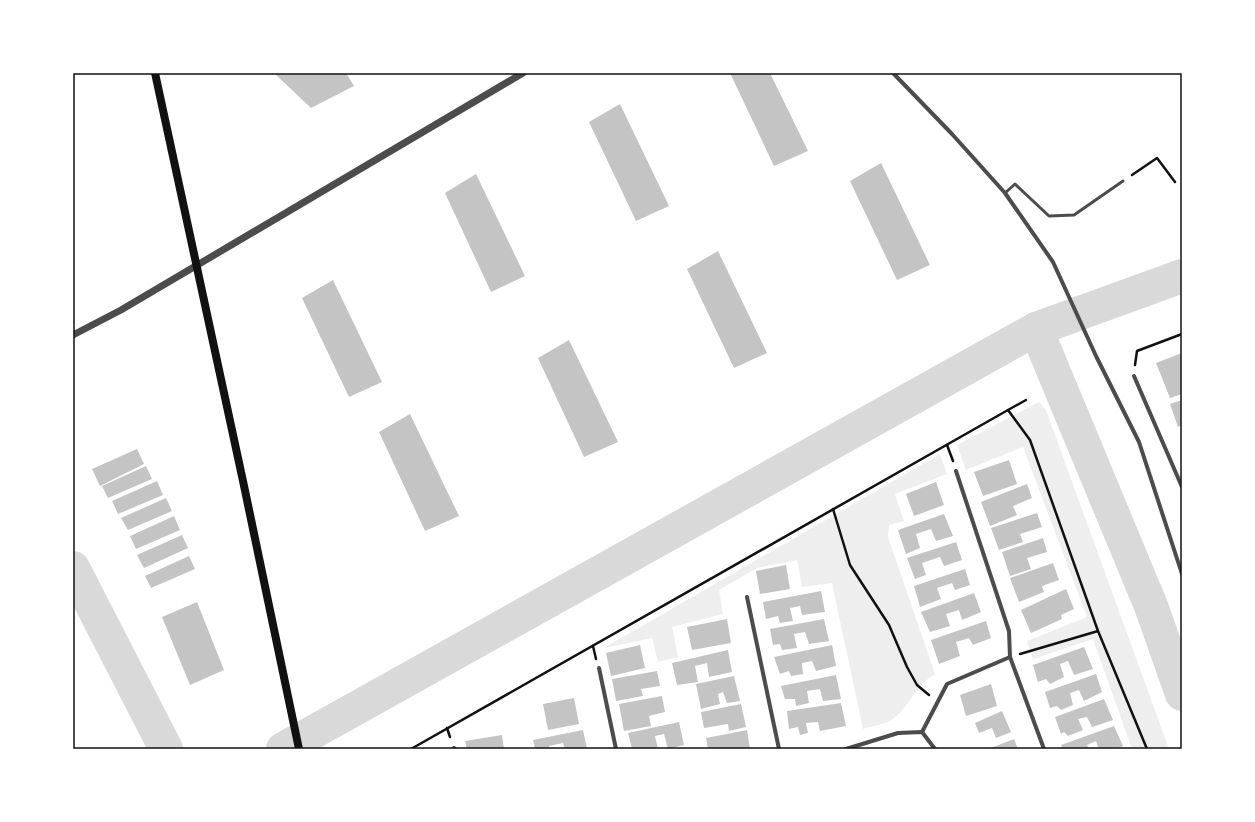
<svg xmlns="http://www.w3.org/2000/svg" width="1255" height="822" viewBox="0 0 1255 822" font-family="'Noto Sans',sans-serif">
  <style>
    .green { fill: #eee }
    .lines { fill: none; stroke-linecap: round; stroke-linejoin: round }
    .river { stroke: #d9d9d9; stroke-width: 34 }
    .building { fill: #c4c4c4 }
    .path { stroke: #111; stroke-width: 2.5 }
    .service { stroke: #4c4c4c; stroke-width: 3 }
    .minor { stroke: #4c4c4c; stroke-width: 4 }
    .tertiary { stroke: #4c4c4c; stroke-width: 7 }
    .secondary { stroke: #111; stroke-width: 8 }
    .neatline { fill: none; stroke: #111; stroke-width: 1.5 }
  </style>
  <rect width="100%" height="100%" fill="#fff"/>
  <g class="green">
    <polygon points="1039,402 1046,410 1169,749 1132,749 1093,639 1033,659 1027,641 1087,617 1023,447 966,470 957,445"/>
    <path d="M940,454L947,474L895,494L904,521L889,525L888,537L935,674C915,685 909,709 890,721C882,725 871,726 863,729L832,583L802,587L797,560L757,568L719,590L723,614L672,627L678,657L658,662L652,638L604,648Z"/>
  </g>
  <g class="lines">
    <g class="river">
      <polyline points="1036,329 1151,606 1182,694"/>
      <polyline points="73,568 166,749"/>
      <polyline points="283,749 1036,329 1182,276"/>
    </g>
  </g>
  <g class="building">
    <polygon points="274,73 346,73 354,86 311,108"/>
    <polygon points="730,73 770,73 808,151 774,166"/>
    <polygon points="620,104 669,206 636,221 589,122"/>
    <polygon points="881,163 930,265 897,280 850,181"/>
    <polygon points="476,174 525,276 491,292 445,193"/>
    <polygon points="718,251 767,353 734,368 687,269"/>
    <polygon points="333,280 382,382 349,397 302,298"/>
    <polygon points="569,340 618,442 584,457 538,358"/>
    <polygon points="1182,353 1182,394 1170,398 1156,363"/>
    <polygon points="1182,400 1182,425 1178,427 1170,404"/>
    <polygon points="410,414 459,516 425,531 379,432"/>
    <polygon points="137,449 144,464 100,486 92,469"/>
    <polygon points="1009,460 1017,484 983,496 974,472"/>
    <polygon points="146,466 152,479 108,498 102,486"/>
    <polygon points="157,481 163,495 118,514 112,501"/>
    <polygon points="936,482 944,505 914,516 906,494"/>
    <polygon points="1027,484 1032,498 1013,506 1017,515 990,526 981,502"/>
    <polygon points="166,498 172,511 128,530 121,518"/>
    <polygon points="1037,513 1042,527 1020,534 1023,542 999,550 991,528"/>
    <polygon points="944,514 953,536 936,541 931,529 916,534 920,548 906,554 898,530"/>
    <polygon points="174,516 180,530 136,549 130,536"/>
    <polygon points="182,535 188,548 144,568 137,555"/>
    <polygon points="1043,538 1047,552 1027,558 1031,569 1010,576 1002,552"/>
    <polygon points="956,542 962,560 944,566 940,557 922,563 926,575 915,579 907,558"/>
    <polygon points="189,556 195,569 151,588 145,576"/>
    <polygon points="1053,563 1059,580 1042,586 1044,592 1019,602 1010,578"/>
    <polygon points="786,565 790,589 760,594 756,571"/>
    <polygon points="965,569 970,585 955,590 952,583 937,588 941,599 920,607 914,586"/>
    <polygon points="1066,589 1074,609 1061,615 1062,619 1031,633 1021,610"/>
    <polygon points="821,591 825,612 802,615 800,606 790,608 793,621 780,623 778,616 766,619 763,602"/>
    <polygon points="974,593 981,612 962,620 959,610 946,614 950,626 930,632 921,612"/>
    <polygon points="197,602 224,670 190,685 162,617"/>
    <polygon points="727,619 731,643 692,650 687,627"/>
    <polygon points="824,619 829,641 809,644 805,632 794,634 797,648 782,650 780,644 773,645 770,629"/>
    <polygon points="986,621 991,638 973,645 969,638 956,642 960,656 939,664 931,640"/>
    <polygon points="640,645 645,668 611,676 606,653"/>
    <polygon points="832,645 836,666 816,671 812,661 802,663 803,674 791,676 789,671 780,674 774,657"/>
    <polygon points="1084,647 1093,669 1074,675 1068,661 1060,664 1064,677 1050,684 1046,679 1038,682 1033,665"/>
    <polygon points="728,650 732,672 709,677 707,663 695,666 698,682 677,685 672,663"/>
    <polygon points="657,671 660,686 641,689 643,696 616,701 612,679"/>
    <polygon points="1096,674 1102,692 1084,701 1079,690 1070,693 1073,705 1061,710 1057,706 1050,708 1045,692"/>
    <polygon points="836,675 841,699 823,701 820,689 807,691 809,703 796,706 795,699 785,699 781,686"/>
    <polygon points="734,676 740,701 727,703 723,692 718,694 720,704 701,709 696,684"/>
    <polygon points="991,684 997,706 966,716 960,695"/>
    <polygon points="662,696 665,712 649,716 651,726 624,731 619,704"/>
    <polygon points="574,698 579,724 548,730 543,704"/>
    <polygon points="1104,699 1113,720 1092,727 1087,717 1078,719 1083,730 1068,736 1064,732 1061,734 1055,717"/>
    <polygon points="841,703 846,726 820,731 818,722 806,723 808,733 800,735 798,727 789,729 787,711"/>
    <polygon points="741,704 746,727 729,731 728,724 704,728 701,712"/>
    <polygon points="1002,711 1011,732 996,738 992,728 979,733 975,723"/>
    <polygon points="679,722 684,745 668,749 664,734 655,736 658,749 632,749 628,733"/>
    <polygon points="1114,726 1123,746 1116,749 1099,749 1096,741 1087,745 1089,749 1063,749 1061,745"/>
    <polygon points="583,730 587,749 565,749 563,743 549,746 549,749 535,749 533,740"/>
    <polygon points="747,730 750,749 708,749 706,738"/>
    <polygon points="502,735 504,749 467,749 465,741"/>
    <polygon points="1014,739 1018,749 988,749"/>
  </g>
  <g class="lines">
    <g class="path">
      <polyline points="1132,175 1157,158 1175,182"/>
      <polyline points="1135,365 1137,351 1182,334"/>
      <polyline points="1008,410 1026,400"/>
      <polyline points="947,445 953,461"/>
      <polyline points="833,509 850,565 889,625 907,667 917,685 929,695"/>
      <polyline points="593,646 596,659"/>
      <polyline points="1020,654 1098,631"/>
      <polyline points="447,728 450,737"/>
      <polyline points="411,749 1008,410 1030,440 1098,631 1147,749"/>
    </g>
    <polyline class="service" points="1005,193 1015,184 1049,216 1074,215 1123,181"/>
    <g class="minor">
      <polyline points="893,73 952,134 1005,193 1053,262 1096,356 1139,442 1182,574"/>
      <polyline points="1134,376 1182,487"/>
      <polyline points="956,471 1009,631 1010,657 1044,749"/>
      <polyline points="747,597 779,749"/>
      <polyline points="599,668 616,749"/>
      <polyline points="922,732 947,684 1010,657"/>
      <polyline points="454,748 455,749"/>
      <polyline points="846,749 898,733 922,732 935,749"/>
    </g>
    <polyline class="tertiary" points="73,335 121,310 523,73"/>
    <polyline class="secondary" points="155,73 243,481 299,749"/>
  </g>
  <rect width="1255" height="822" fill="none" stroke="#ffffff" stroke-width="148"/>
  <rect x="74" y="74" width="1107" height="674" class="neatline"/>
</svg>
